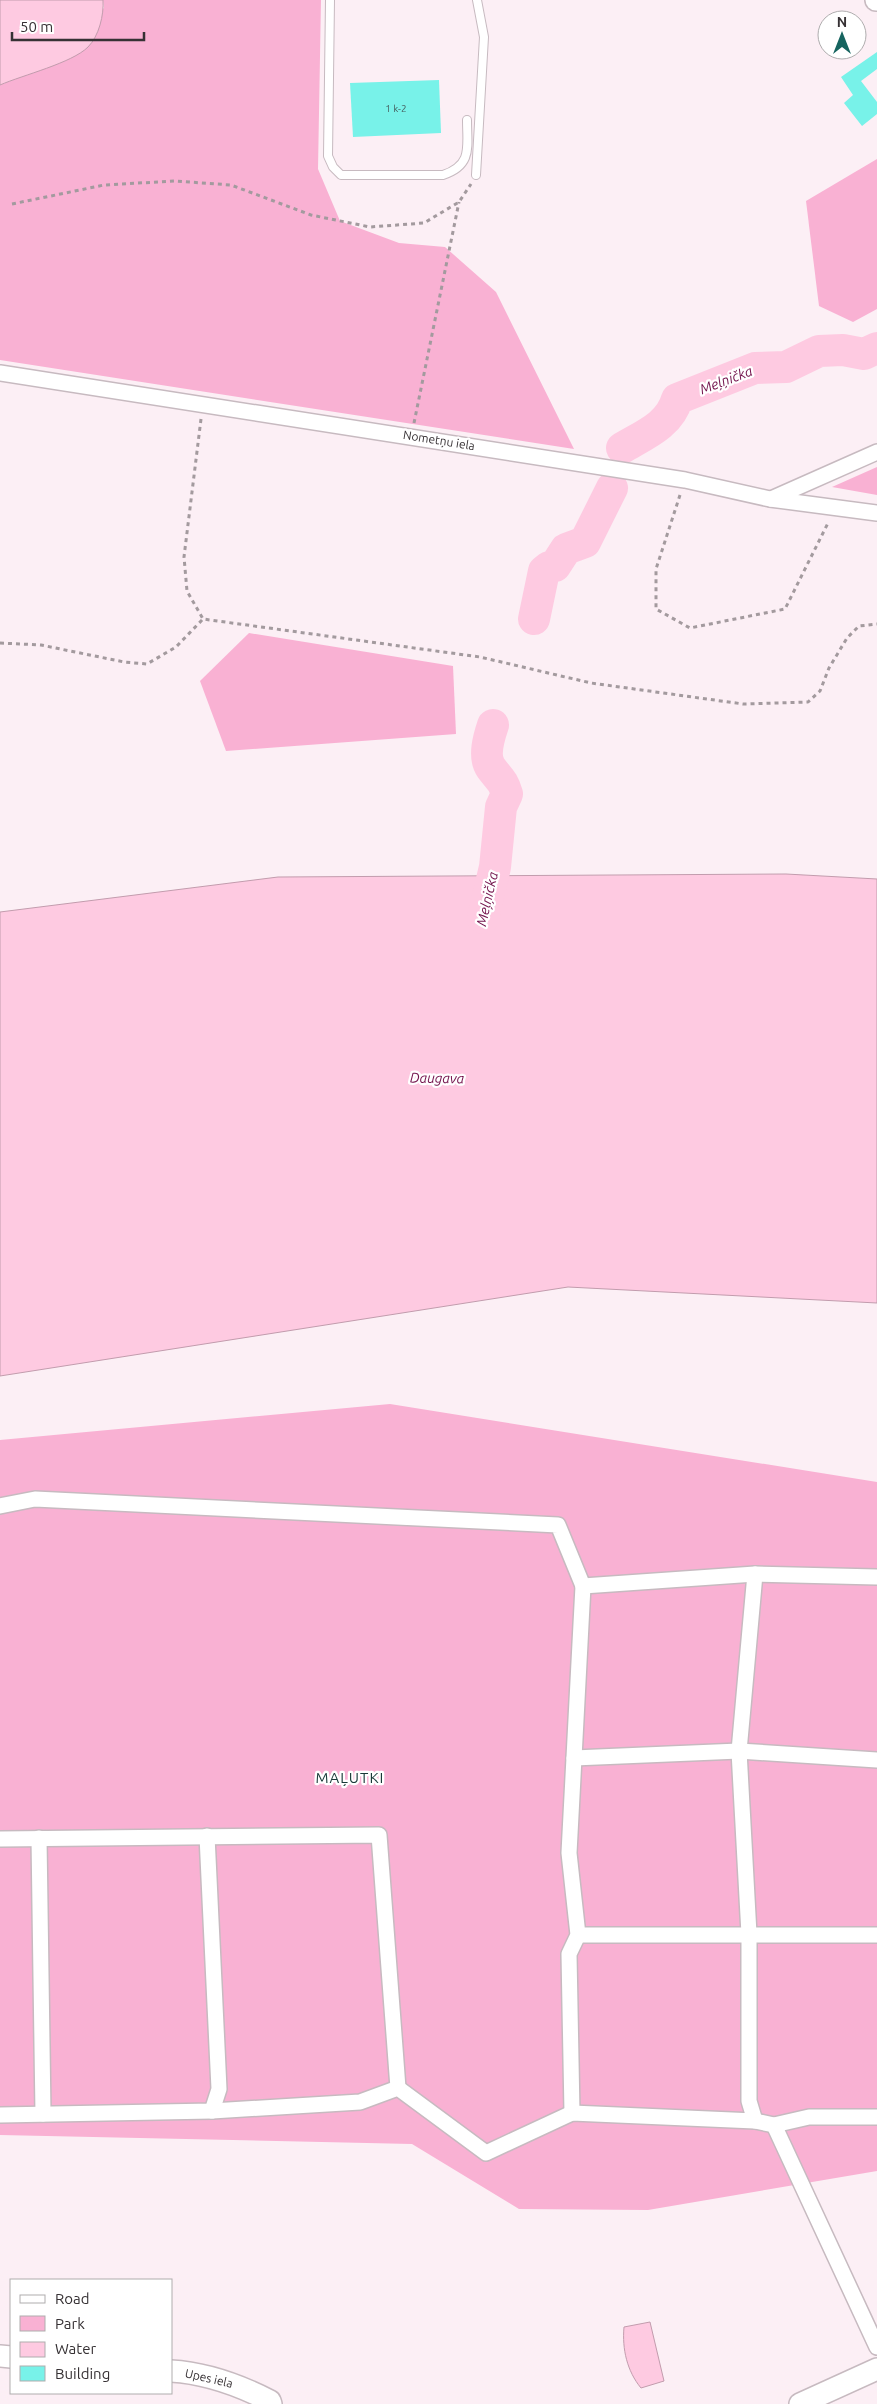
<svg xmlns="http://www.w3.org/2000/svg" width="877" height="2404" viewBox="0 0 877 2404" font-family="Ubuntu,sans-serif">
  <style>
    .green { fill: #f9b1d3 }
    .water { fill: #fecae1; stroke: #c29cad }
    .lines { fill: none; stroke-linecap: round; stroke-linejoin: round }
    .river { stroke: #fecae1; stroke-width: 32 }
    .building { fill: #78f2e9 }
    .lane-casing { stroke: #c7bac0; stroke-width: 10 }
    .street-casing { stroke: #c7bac0; stroke-width: 18 }
    .secondary-casing { stroke: #c7bac0; stroke-width: 24 }
    .path { stroke: #a39a9e; stroke-width: 3; stroke-dasharray: 4 4; stroke-linecap: butt }
    .lane { stroke: #fff; stroke-width: 8 }
    .street { stroke: #fff; stroke-width: 15 }
    .secondary { stroke: #fff; stroke-width: 21 }
    .labels { text-anchor: middle; dominant-baseline: central; stroke-width: 4.5; stroke-linejoin: round; paint-order: stroke }
    .number-label { font-size: 10px; fill: #466161 }
    .street-label { font-size: 12px; fill: #363134; stroke: #fff }
    .water-label { font-size: 14px; font-style: italic; fill: #72124c; stroke: #fff }
    .quarter-label { font-size: 15px; letter-spacing: 1px; fill: #183a38; stroke: #fff }
  </style>
  <rect width="100%" height="100%" fill="#fceff5"/>
  <g class="green">
    <polygon points="103,0 321,0 318,169 340,221 399,243 445,247 496,292 574,449 0,360 0,85 18,77 104,8"/>
    <polygon points="877,159 877,309 853,322 819,306 806,201"/>
    <polygon points="877,467 877,495 832,487"/>
    <polygon points="249,633 453,666 456,734 226,751 200,681"/>
    <polygon points="390,1404 877,1482 877,2171 648,2210 519,2209 412,2144 0,2135 0,1440"/>
  </g>
  <g class="water">
    <path d="M0,0H103C104,15 99,36 88,47C72,63 23,75 0,85Z"/>
    <polygon points="786,874 877,879 877,1303 568,1287 0,1376 0,912 278,877"/>
    <path d="M650,2322L664,2381L641,2388C627,2371 622,2349 624,2327Z"/>
  </g>
  <g class="lines">
    <g class="river">
      <path d="M622,448C644,435 670,425 677,399L755,368L786,367L819,351L843,350L864,354L877,348"/>
      <polyline points="534,619 544,571 549,567 555,566 566,549 585,542 612,488"/>
      <path d="M483,918L495,867L501,807L507,794C503,780 499,779 491,768C483,757 489,737 493,725"/>
    </g>
  </g>
  <g class="building">
    <polygon points="877,52 877,69 861,81 877,102 877,114 862,126 844,103 853,95 841,77"/>
    <polygon points="439,80 441,133 353,137 350,83"/>
  </g>
  <g class="lines">
    <g class="lane-casing">
      <g id="lane">
        <path d="M330,0L328,156L333,167L341,175H443C473,165 467,147 467,120"/>
        <polyline points="476,175 484,37 477,0"/>
      </g>
    </g>
    <g class="street-casing">
      <g id="street">
        <polyline points="0,373 685,480 770,499 877,513"/>
        <polyline points="771,499 877,452"/>
        <polyline points="0,1506 35,1499 558,1525 583,1586 755,1574 877,1577"/>
        <polyline points="574,1758 739,1751 877,1760"/>
        <polyline points="207,1836 219,2089 212,2111"/>
        <polyline points="39,1838 43,2114"/>
        <polyline points="0,1839 379,1835 398,2088"/>
        <polyline points="578,1935 877,1935"/>
        <polyline points="572,2113 569,1954 578,1935 569,1853 583,1586"/>
        <polyline points="0,2115 212,2111 360,2102 398,2088 486,2153 572,2113 755,2121 774,2125 809,2117 877,2117"/>
        <polyline points="755,2121 749,2101 749,1934 739,1751 755,1574"/>
        <polyline points="774,2125 877,2347"/>
      </g>
    </g>
    <g class="secondary-casing">
      <g id="secondary">
        <polyline points="876,0 877,0"/>
        <polyline points="0,2356 11,2357"/>
        <path d="M171,2371C206,2373 239,2385 270,2401L271,2404"/>
        <polyline points="800,2404 877,2369"/>
      </g>
    </g>
    <g class="path">
      <polyline points="12,204 104,185 175,181 231,185 311,215 370,227 424,223 459,202 471,184"/>
      <polyline points="201,419 184,557 187,591 203,619 480,657 591,683 743,704 808,702 820,691 829,668 847,638 859,626 877,624"/>
      <polyline points="414,423 459,202"/>
      <polyline points="680,495 656,569 656,609 690,628 785,609 829,521"/>
      <polyline points="0,643 41,645 124,662 147,664 176,647 203,619"/>
    </g>
    <use href="#lane" class="lane"/>
    <use href="#street" class="street"/>
    <use href="#secondary" class="secondary"/>
  </g>
  <g class="labels">
    <g class="number-label">
      <text x="396" y="108">1 k-2</text>
    </g>
    <g class="street-label">
      <text transform="translate(439 440) rotate(9)">Nometņu iela</text>
      <text transform="translate(209 2378) rotate(13)">Upes iela</text>
    </g>
    <g class="water-label">
      <text transform="translate(726 380) rotate(-21)">Meļņička</text>
      <text transform="translate(487 899) rotate(-77)">Meļņička</text>
      <text transform="translate(437 1078) rotate(1)">Daugava</text>
    </g>
    <g class="quarter-label">
      <text x="350" y="1777">MAĻUTKI</text>
    </g>
  </g>
  <rect x="10" y="2279" width="162" height="115" fill="#ffffff" stroke="#afadae"/>
  <rect x="20" y="2295" width="25" height="8" fill="#ffffff" stroke="#afadae"/>
  <text x="55" y="2304" font-size="15" fill="#363134">Road</text>
  <rect x="20" y="2316" width="25" height="15" fill="#f9b1d3" stroke="#afadae"/>
  <text x="55" y="2329" font-size="15" fill="#363134">Park</text>
  <rect x="20" y="2342" width="25" height="15" fill="#fecae1" stroke="#afadae"/>
  <text x="55" y="2354" font-size="15" fill="#363134">Water</text>
  <rect x="20" y="2366" width="25" height="15" fill="#78f2e9" stroke="#afadae"/>
  <text x="55" y="2379" font-size="15" fill="#363134">Building</text>
  <g transform="translate(842 35)"><circle r="24" fill="#ffffff" stroke="#afadae"/>
  <path d="M0-4L9 19L0 12L-9 19Z" fill="#16645f"/>
  <text y="-8" font-size="14" font-weight="bold" text-anchor="middle" fill="#363134">N</text>
  </g>
  <path d="M12 32v8h132v-8" fill="none" stroke="#363134" stroke-width="2.5"/>
  <text x="20" y="32" font-size="15" fill="#363134" stroke="#ffffff" stroke-width="4" paint-order="stroke">50 m</text>
</svg>
